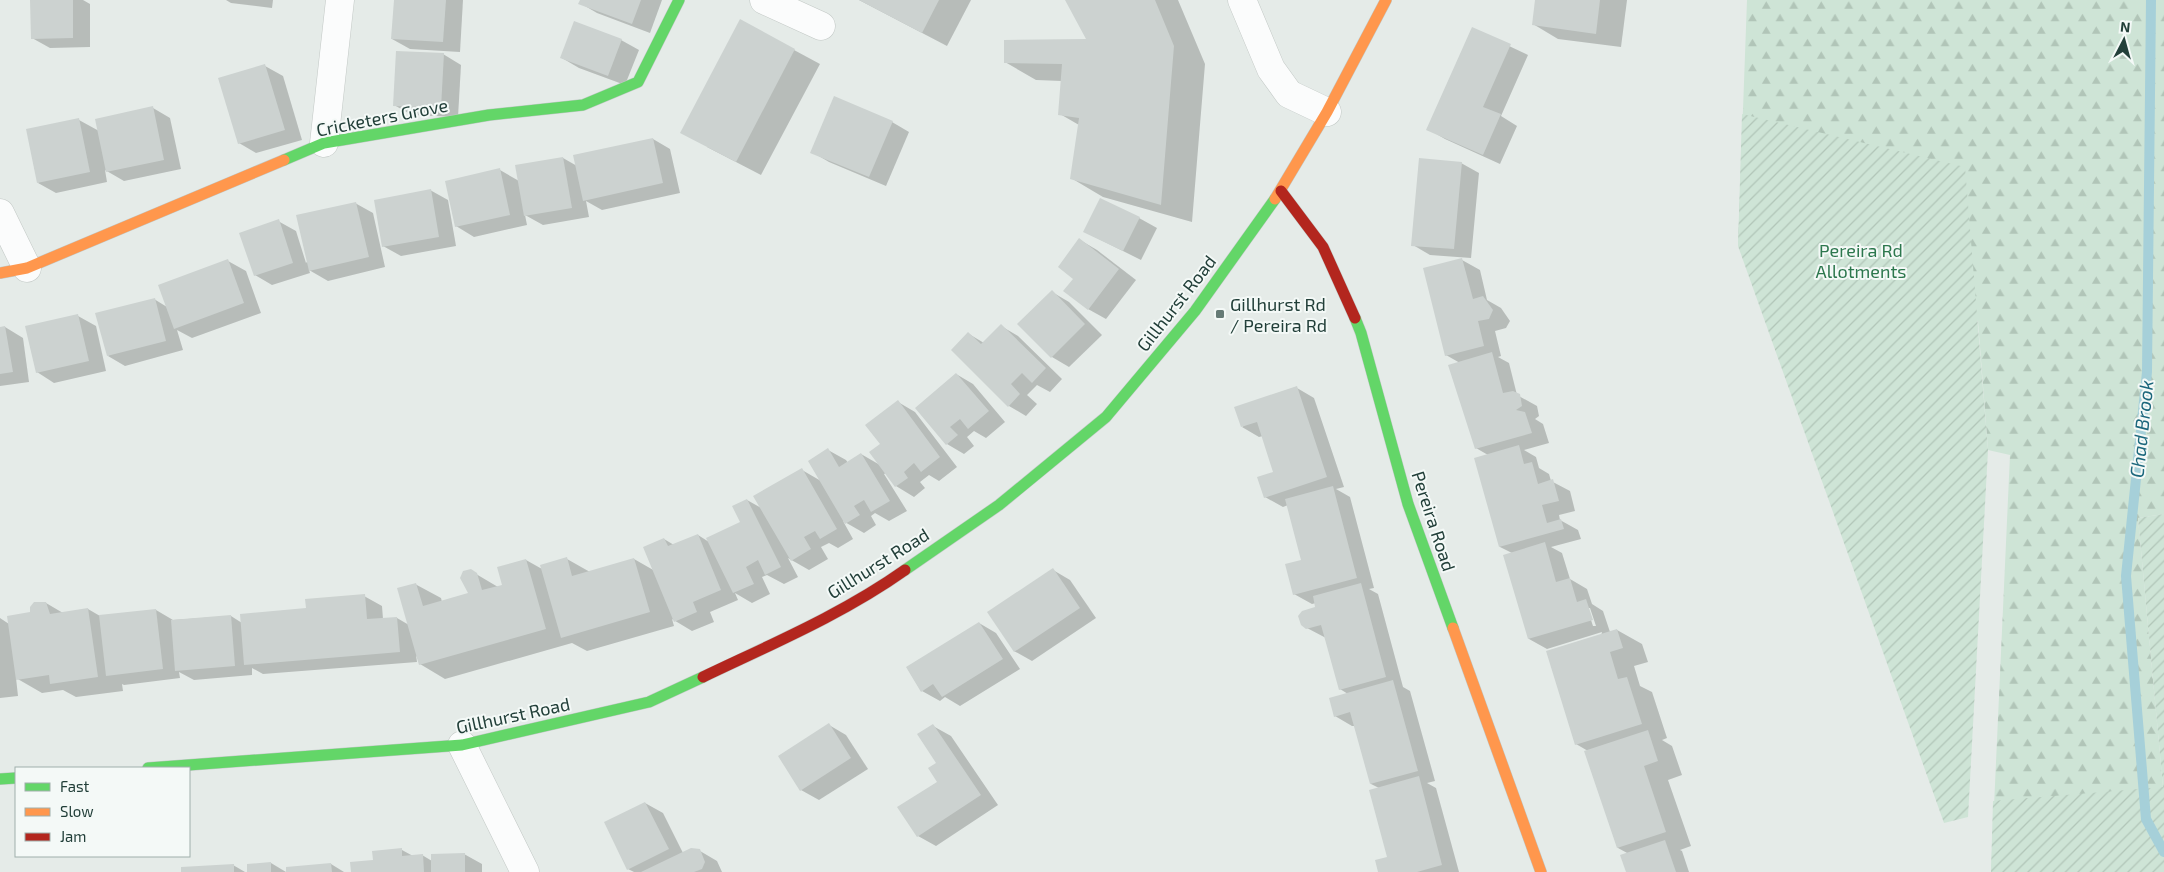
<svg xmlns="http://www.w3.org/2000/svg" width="2164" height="872" viewBox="0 0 2164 872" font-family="'Exo 2',sans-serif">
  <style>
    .forest { fill: url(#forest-firs) }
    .garden { fill: url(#garden-furrows) }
    .shadow { fill: #0003; fill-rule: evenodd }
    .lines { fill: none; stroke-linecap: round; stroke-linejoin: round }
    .stream { stroke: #a6d0d9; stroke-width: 10 }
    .building { fill: #ccd2d0 }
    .street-casing { stroke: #c2c8c5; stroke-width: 29 }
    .fast-casing { stroke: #c1c8c6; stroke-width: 12 }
    .slow-casing { stroke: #c1c8c6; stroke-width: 12 }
    .jam-casing { stroke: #c1c8c6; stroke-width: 12 }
    .street { stroke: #fbfcfc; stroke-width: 28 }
    .fast { stroke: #63d668; stroke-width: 11 }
    .slow { stroke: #ff974d; stroke-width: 11 }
    .jam { stroke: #b3261e; stroke-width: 11 }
    .poi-dot { fill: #667b76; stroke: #f4f9f7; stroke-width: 2 }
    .labels { text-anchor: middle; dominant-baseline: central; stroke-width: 4; stroke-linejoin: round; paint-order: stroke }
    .street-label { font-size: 18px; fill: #223f39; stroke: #f4f9f7 }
    .park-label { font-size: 18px; fill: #2c774d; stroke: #f4f9f7 }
    .poi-label { font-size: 18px; fill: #223f39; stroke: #f4f9f7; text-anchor: start }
    .water-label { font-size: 19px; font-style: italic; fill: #1b677c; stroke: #f4f9f7 }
  </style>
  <defs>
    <pattern id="forest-firs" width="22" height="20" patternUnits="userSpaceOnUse" patternTransform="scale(1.25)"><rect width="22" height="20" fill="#cee4d6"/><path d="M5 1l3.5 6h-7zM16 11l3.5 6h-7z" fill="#b1c5b8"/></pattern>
    <pattern id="garden-furrows" width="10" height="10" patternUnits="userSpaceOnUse" patternTransform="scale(1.25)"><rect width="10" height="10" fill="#cee4d6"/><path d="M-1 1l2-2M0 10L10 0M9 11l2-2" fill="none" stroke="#b1c5b8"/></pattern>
  </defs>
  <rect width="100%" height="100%" fill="#e5ebe8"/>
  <polygon class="forest" points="1747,0 2164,0 2164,514 2138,518 2163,787 2164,872 1991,872 2010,455 1988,450 1978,321 1738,246"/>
  <g class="garden">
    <polygon points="1742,114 1965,167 1988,450 1968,817 1944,823 1738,246"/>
    <polygon points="2164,514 2164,872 1991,872 1993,801 2163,787 2138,518"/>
  </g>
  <g class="shadow">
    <polygon points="32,0 83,0 90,4 90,47 50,48 32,38"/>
    <polygon points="226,0 273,0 272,8 231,3"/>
    <polygon points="395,0 463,0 460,52 410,49 392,39"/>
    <polygon points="581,0 662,0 650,33 597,13 580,3"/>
    <polygon points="859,0 971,0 947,46"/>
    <polygon points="1067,0 1178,0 1205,64 1192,222 1103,197 1071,178 1079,125 1060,114 1062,81 1036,80 1005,62 1088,41"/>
    <polygon points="1536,0 1627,0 1621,47 1558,39 1533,24"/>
    <polygon points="740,21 820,64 761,175 707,147"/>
    <polygon points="1473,29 1528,55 1501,116 1517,126 1500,164 1445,139 1428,129"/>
    <polygon points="621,40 639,50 625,85 579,68 562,58"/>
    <polygon points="443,54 461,65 458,117 412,115 394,105"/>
    <polygon points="265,66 283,76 302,140 256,153 239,143"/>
    <polygon points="153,108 170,118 181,169 124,181 105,170 107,182 56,193 38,183 79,120 99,131"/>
    <polygon points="892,122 909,132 886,186 829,162 812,152"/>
    <polygon points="653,139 670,149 680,193 602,210 586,201 589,217 543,225 525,215 527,225 474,237 456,226 500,170 519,181 516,166 563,158 577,166"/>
    <polygon points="1461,163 1479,173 1471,258 1430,255 1413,245"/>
    <polygon points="430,190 448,200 456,246 401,256 383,246"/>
    <polygon points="355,203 373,213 385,267 328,281 309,270 310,273 272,285 255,275 278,221 296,231 306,263"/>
    <polygon points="1139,218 1157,228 1141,260 1085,232"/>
    <polygon points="1080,240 1097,250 1136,280 1106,319 1088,309 1075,278"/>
    <path d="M1462,260L1480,270L1487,300L1501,308L1510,321L1506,328L1495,331L1501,356L1498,357L1509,363L1517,395L1537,406L1539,416L1535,419L1543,424L1549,443L1524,450L1536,457L1539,468L1549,474L1551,481L1570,491L1575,511L1559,515L1560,520L1578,530L1581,539L1551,547L1562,553L1570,579L1587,589L1592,604L1603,611L1610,632L1617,630L1642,644L1648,662L1634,666L1640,686L1652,692L1667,738L1662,740L1672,746L1682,775L1668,780L1691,846L1680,850L1682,851L1689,872H1627L1629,854L1618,848L1586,752L1588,751L1576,744L1602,632L1547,649L1529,639L1505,556L1512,553L1500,547L1488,455L1476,448L1460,363L1446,355ZM1587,608H1590L1596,626H1593Z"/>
    <polygon points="228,261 246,271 261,313 192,338 177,330 183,350 125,366 108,356 154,299 167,307"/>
    <polygon points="1052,292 1069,302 1102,335 1069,367 1052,357"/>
    <polygon points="78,316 96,326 106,371 54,383 37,372"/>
    <polygon points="1001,326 1018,336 1062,379 1050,392 1037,385 1027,395 1037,404 1026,416 1009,406 969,334 984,343"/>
    <polygon points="5,327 23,338 29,382 0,386 0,328"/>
    <polygon points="956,374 973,384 1005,422 986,438 974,431 967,437 974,446 964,454 947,444"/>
    <polygon points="1297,388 1314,398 1344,487 1336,489 1350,497 1374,588 1369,589 1378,594 1403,687 1410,691 1435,781 1427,783 1436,788 1459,872 1379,872 1388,858 1379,788 1371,784 1355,726 1352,726 1335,716 1348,694 1340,689 1326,638 1307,628 1317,608 1316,603 1312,604 1294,594 1303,561 1288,505 1283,507 1265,497 1275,473 1263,436 1259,437 1242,427"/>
    <polygon points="898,402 915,412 957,467 939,481 929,475 920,482 925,488 914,497 896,486 886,473 884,474 907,511 889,521 875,513 871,516 876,525 864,533 843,521 853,539 838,548 829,543 821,547 828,559 809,570 788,558 798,577 784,584 767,575 762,577 770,594 752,603 735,593 738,600 710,612 714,622 692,631 672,619 674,626 587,651 572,643 445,679 420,664 416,655 417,662 263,674 252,668 252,675 194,680 179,672 180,678 124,685 122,684 123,691 76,697 63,690 42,693 16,678 18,696 0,698 0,618 9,624 32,613 46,603 63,613 88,609 100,616 156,610 173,620 231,616 242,623 364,596 382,606 383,619 397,618 409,625 415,584 441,598 442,602 470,594 471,571 498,587 504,585 526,560 542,569 567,559 590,572 634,559 655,571 664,539 674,545 698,535 709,542 742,522 747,500 763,509 802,470 821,481 828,450 846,460 848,463 861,454 880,465 882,444"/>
    <polygon points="1053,570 1070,580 1096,618 1032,661 1014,651"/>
    <polygon points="979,623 996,633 1020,669 960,706 945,697 940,701 922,691"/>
    <polygon points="829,725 846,735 868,769 819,800 801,790 779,756"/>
    <polygon points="933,726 951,736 998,805 936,846 918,836 899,808 938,782"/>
    <polygon points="645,803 663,813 683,853 700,851 717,861 722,872 634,872 628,869"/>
    <polygon points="402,850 413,856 422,855 432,861 464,854 482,864 482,872 352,872"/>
    <polygon points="271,863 286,872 249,872"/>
    <polygon points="331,864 344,872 287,872"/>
    <polygon points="233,865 245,872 182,872"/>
  </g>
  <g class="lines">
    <polyline class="stream" points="2151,0 2147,372 2126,576 2146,819 2164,852"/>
  </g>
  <g class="building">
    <polygon points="30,0 73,0 73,38 31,39"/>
    <polygon points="394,0 446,0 443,42 391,39"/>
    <polygon points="580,0 641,0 632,24 578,4"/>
    <polygon points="859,0 939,0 922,33"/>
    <polygon points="1065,0 1155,0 1174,46 1161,205 1070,179 1079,118 1058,115 1062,64 1004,63 1004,40 1086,39"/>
    <polygon points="1535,0 1600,0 1596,34 1532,25"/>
    <polygon points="740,19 795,49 736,162 680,133"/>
    <polygon points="574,21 622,39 608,76 560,58"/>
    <polygon points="1472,27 1511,44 1483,107 1501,114 1483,155 1426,130"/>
    <polygon points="396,51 444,53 441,108 393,106"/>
    <polygon points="265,64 285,130 238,144 218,78"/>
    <polygon points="834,96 893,121 869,177 810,153"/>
    <polygon points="153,106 164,160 106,172 95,119"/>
    <polygon points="79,118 90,172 37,183 26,129"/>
    <polygon points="653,138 663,183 583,201 573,155"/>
    <polygon points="563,157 572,208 524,216 515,165"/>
    <polygon points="1419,158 1462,162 1454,249 1411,246"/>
    <polygon points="500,168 510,215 455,227 445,181"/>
    <polygon points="431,189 439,237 382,247 374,200"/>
    <polygon points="1100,198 1140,217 1123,251 1083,232"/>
    <polygon points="356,202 369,257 309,271 296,215"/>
    <polygon points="279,219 293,263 254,276 239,233"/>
    <polygon points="1079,238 1119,269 1088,310 1063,291 1073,279 1058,267"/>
    <polygon points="1462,258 1473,299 1483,296 1493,310 1489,319 1478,321 1484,346 1445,356 1423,268"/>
    <polygon points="228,259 244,303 174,329 158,285"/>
    <polygon points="1052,290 1085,324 1051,358 1017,324"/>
    <polygon points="155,298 166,341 107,356 95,313"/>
    <polygon points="78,314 89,361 36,373 25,326"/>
    <polygon points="1001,324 1046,368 1032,383 1022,373 1011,384 1020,394 1008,407 951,350 968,332 981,344"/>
    <polygon points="5,326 13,372 0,374 0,327"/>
    <polygon points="1492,352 1503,393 1513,391 1520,394 1522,406 1516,410 1525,412 1532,433 1475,449 1448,365"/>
    <polygon points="956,373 989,411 968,429 960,419 950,427 958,435 946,445 915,408"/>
    <polygon points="1297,386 1327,477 1264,498 1257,477 1273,472 1257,422 1241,427 1234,407"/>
    <polygon points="898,400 940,457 921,472 914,463 904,472 908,478 895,487 869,452 880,444 865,425"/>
    <polygon points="1519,445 1524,464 1532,462 1538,484 1553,479 1559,501 1542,505 1547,523 1561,519 1564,529 1499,547 1474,458"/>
    <polygon points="828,448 839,467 861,453 890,501 871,512 864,500 854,506 860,515 845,524 808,461"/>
    <polygon points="802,468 837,529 820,539 815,531 804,537 811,549 791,561 753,496"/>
    <polygon points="1333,486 1357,578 1293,595 1285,564 1301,560 1285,499"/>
    <polygon points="747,499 781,567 765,575 758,560 746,567 754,584 733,593 706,538 740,522 732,506"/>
    <polygon points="698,534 721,590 693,602 697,612 674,622 643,547 664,538 668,546"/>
    <polygon points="1545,542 1556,582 1570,578 1577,602 1586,599 1593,620 1528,639 1503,555"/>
    <polygon points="567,557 572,576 634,558 650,612 561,638 540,565"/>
    <polygon points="526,559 546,629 419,665 397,588 416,583 423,606 468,593 460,578 463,571 471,569 477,573 482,590 502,585 497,567"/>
    <polygon points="1053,568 1080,608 1014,652 987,612"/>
    <polygon points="1361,583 1386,677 1339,690 1321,625 1306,629 1301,625 1298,616 1302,611 1315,607 1313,596"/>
    <polygon points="365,594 367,619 397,617 400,652 244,665 240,614 306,608 305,599"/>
    <polygon points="34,602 46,602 50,614 88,608 98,677 50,684 49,675 16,680 7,616 30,612 30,607"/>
    <polygon points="156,609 163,669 106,676 99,615"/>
    <polygon points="231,615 235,666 175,671 171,620"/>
    <polygon points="979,622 1003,659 942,697 933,684 921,692 906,667"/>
    <polygon points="1617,629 1623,648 1610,652 1618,679 1627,677 1642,724 1575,745 1546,651"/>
    <polygon points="1393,680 1418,771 1370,784 1350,712 1334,717 1329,698"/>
    <polygon points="829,723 851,758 800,791 778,756"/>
    <polygon points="933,724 981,795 917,837 897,807 937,782 928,768 936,763 917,734"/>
    <polygon points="1648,730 1658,761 1644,766 1666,832 1617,848 1584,751"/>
    <polygon points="1419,776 1442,865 1417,872 1378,872 1375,860 1387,857 1369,790"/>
    <polygon points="645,802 669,849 627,870 604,822"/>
    <polygon points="1665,840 1676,872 1626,872 1620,855"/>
    <polygon points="402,848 402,856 423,854 424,872 351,872 350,862 373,860 372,851"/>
    <polygon points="691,848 700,849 705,862 702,869 694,872 641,872"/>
    <polygon points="465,853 465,872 431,872 431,854"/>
    <polygon points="271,862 271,872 247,872 247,864"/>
    <polygon points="331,863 332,872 286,872 286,867"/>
    <polygon points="234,864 234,872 181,872 181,867"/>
  </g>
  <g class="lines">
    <g class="street-casing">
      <g id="street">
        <polyline points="764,0 821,26"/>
        <polyline points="1242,0 1271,69 1289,94 1327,112"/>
        <polyline points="324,143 340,0"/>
        <polyline points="0,213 27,268"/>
        <polyline points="462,745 525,872"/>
      </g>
    </g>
    <g class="fast-casing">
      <g id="fast">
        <polyline points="284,160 324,143 489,115 583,105 638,82 679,0"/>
        <polyline points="1355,318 1361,333 1408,504 1453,628"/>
        <polyline points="905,570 999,505 1106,417 1195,311 1275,199"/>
        <polyline points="148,768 462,745 649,702 703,677"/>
        <polyline points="0,779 16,778"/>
      </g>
    </g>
    <g class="slow-casing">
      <g id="slow">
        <polyline points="1275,199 1327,112 1386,0"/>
        <polyline points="0,273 27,268 284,160"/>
        <polyline points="1453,628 1541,872"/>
      </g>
    </g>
    <g class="jam-casing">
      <g id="jam">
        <polyline points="1281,191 1323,247 1355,318"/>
        <path d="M703,677C772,644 843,614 905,570"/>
      </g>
    </g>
    <use href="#street" class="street"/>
    <use href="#fast" class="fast"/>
    <use href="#slow" class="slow"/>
    <use href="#jam" class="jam"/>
  </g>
  <rect class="poi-dot" x="1215" y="309" width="10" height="10" rx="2.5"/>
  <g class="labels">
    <g class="street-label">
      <text transform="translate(382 117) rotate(-11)">Cricketers Grove</text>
      <text transform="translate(1176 303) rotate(-52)">Gillhurst Road</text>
      <text transform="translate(1434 521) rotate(72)">Pereira Road</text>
      <text transform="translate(878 563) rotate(-32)">Gillhurst Road</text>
      <text transform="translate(513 715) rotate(-12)">Gillhurst Road</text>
    </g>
    <g class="park-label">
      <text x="1861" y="250">Pereira Rd<tspan x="1861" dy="21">Allotments</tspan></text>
    </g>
    <g class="poi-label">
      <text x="1230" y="304">Gillhurst Rd<tspan x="1230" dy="21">/ Pereira Rd</tspan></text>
    </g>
    <g class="water-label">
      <text transform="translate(2141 429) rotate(-84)">Chad Brook</text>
    </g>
  </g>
  <rect x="15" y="767" width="175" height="90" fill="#f4f9f7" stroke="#a0afab"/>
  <rect x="25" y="783" width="25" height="8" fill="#63d668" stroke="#a0afab"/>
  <text x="60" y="792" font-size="15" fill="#223f39">Fast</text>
  <rect x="25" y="808" width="25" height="8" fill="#ff974d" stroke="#a0afab"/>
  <text x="60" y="817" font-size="15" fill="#223f39">Slow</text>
  <rect x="25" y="833" width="25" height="8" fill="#b3261e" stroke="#a0afab"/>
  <text x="60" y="842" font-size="15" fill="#223f39">Jam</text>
  <g transform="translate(2124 40) rotate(6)" stroke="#f4f9f7" stroke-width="4" paint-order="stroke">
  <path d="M0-4L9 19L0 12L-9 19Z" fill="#223f39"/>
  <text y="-8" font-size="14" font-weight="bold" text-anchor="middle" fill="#223f39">N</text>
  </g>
</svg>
